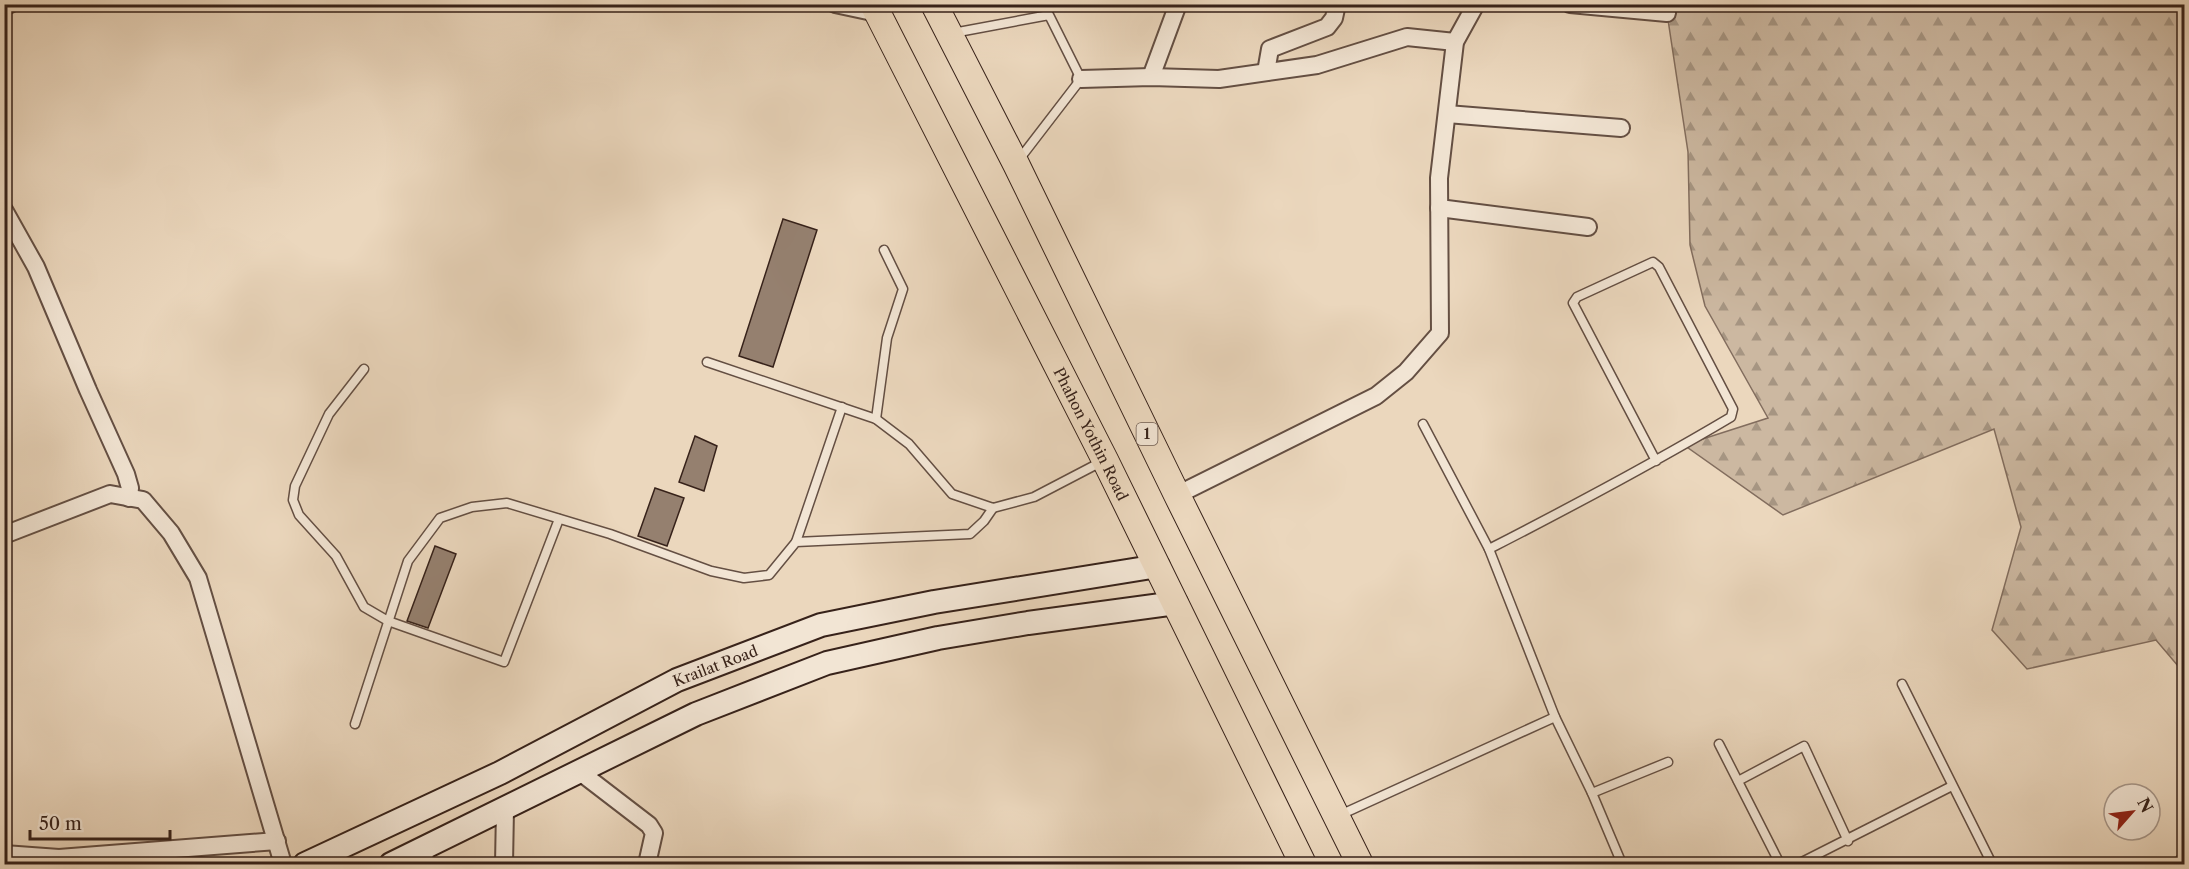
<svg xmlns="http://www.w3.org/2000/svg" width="2189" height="869" viewBox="0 0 2189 869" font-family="'Libre Caslon Text',serif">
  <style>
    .forest { fill: url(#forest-firs); stroke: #826d5e; stroke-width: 1.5 }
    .building { fill: #95806f; stroke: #37221a; stroke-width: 1.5 }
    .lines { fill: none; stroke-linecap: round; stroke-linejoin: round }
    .lane-casing { stroke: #644f43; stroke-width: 11 }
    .street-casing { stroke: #644f43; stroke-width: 20 }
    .secondary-casing { stroke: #37221a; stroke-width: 26 }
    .primary-casing { stroke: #37221a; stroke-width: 28 }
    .lane { stroke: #f2e5d4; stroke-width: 8 }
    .street { stroke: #f2e5d4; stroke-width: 16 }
    .secondary { stroke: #f2e5d4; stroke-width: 22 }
    .primary { stroke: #ebd7bd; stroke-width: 26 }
    .labels { text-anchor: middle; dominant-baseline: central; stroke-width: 4.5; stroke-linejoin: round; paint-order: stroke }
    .shield { fill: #f2e5d4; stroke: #6f5c52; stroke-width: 1.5 }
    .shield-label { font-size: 14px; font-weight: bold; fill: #37221a }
    .street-label { font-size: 15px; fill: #37221a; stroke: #f2e5d4 }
  </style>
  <defs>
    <pattern id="forest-firs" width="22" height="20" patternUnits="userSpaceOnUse" patternTransform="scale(1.5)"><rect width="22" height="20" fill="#ccb8a1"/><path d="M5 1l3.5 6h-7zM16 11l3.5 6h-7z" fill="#a69582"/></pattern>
  </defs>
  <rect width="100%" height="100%" fill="#ebd7bd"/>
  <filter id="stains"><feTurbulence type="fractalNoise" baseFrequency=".00333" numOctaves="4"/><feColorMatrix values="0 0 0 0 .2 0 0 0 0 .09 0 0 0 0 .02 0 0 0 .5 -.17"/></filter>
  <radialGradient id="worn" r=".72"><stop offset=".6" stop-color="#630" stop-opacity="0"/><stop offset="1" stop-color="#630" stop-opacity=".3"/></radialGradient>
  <polygon class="forest" points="1669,4 2184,5 2184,673 2156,640 2027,669 1992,630 2021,527 1994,429 1783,515 1684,445 1768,418 1705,306 1690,245 1688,152 1667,13"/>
  <g class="building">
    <polygon points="783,219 817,230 773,367 739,356"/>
    <polygon points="695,436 717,446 704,491 679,482"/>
    <polygon points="655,488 684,498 667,546 638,536"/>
    <polygon points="435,546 456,554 428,628 407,621"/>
  </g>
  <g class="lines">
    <g class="lane-casing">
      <g id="lane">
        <polyline points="4,12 20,4"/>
        <polyline points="953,33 1049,15 1081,79 1018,161"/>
        <polyline points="707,362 876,419 909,444 952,494 993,508 1034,497 1103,461"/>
        <polyline points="364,369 329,414 295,486 293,500 299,515 336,556 364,607 388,621 504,662 559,519"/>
        <polyline points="876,419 887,338 903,289 884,250"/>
        <polyline points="1423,424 1489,549 1555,717 1592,793 1622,864"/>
        <polyline points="796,542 842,407"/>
        <path d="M1489,549C1571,507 1652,464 1731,417L1733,409L1659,267L1653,262L1577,297L1573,303L1656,461"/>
        <polyline points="1902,684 1992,864"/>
        <polyline points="355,724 408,561 440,518 472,507 507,503 610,534 711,571 744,578 769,575 796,542 970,534 984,521 993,508"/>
        <polyline points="1719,744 1780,864"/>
        <polyline points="1738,781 1804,746 1848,841"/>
        <polyline points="1592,793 1668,762"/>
        <polyline points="1340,815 1555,717"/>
        <polyline points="425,848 431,864"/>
        <polyline points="1798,864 1952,786"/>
        <polyline points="2177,864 2184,855"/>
      </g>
    </g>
    <g class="street-casing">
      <g id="street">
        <polyline points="835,4 877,13"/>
        <polyline points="1570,4 1667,13"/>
        <polyline points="1266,72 1270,49 1327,27 1334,18 1337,4"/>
        <polyline points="1151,77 1178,4"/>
        <polyline points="1081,79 1151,77 1219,79 1317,65 1407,37 1455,42"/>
        <polyline points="1447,114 1621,128"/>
        <polyline points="1439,208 1588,227"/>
        <polyline points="4,210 36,267 88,390 126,474 130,488 129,498"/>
        <polyline points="1177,495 1376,396 1406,372 1440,333 1439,178 1455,42 1476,4"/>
        <polyline points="4,535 110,494 143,500 171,533 198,578 283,864"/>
        <polyline points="580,772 649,825 654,833 647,864"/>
        <polyline points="4,854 59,858 277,841"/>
        <polyline points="504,864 505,809"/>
      </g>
    </g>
    <g class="secondary-casing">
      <g id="secondary">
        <path id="s1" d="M305,864L500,773L677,680L821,625L934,602L1158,566"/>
        <polyline points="391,864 696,714 827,663 938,638 1028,623 1176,603"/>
      </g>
    </g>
    <g class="primary-casing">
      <g id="primary">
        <path id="s2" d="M873,4L1105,460L1303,864"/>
        <polyline points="934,4 1016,164 1177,495 1360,864"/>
      </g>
    </g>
    <use href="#lane" class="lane"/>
    <use href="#street" class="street"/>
    <use href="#secondary" class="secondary"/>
    <use href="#primary" class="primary"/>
  </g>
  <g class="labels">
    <rect class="shield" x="1136.5" y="423" width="21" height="22" rx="4.5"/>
    <g class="shield-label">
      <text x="1147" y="434">1</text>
    </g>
    <g class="street-label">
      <text stroke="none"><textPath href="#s2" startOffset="482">Phahon Yothin Road</textPath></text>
      <text stroke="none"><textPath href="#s1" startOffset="456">Krailat Road</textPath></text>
    </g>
  </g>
  <rect width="2189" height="869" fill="none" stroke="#ebd7bd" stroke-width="24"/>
  <rect x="6" y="6" width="2177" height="857" fill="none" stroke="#37221a" stroke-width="3"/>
  <rect x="12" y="12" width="2165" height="845" fill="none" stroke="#37221a" stroke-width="1.5"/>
  <g transform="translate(2132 812) rotate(62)"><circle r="28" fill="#f2e5d4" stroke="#a7978a" stroke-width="1.5"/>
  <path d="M0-4.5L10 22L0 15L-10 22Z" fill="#8f2418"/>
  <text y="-9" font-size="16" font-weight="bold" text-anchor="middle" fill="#37221a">N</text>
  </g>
  <path d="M30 830v9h140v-9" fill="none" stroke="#37221a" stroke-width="3"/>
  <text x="39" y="830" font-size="18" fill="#37221a" stroke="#f2e5d4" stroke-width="4.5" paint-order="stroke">50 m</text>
  <rect width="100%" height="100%" filter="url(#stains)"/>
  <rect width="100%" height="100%" fill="url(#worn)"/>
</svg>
